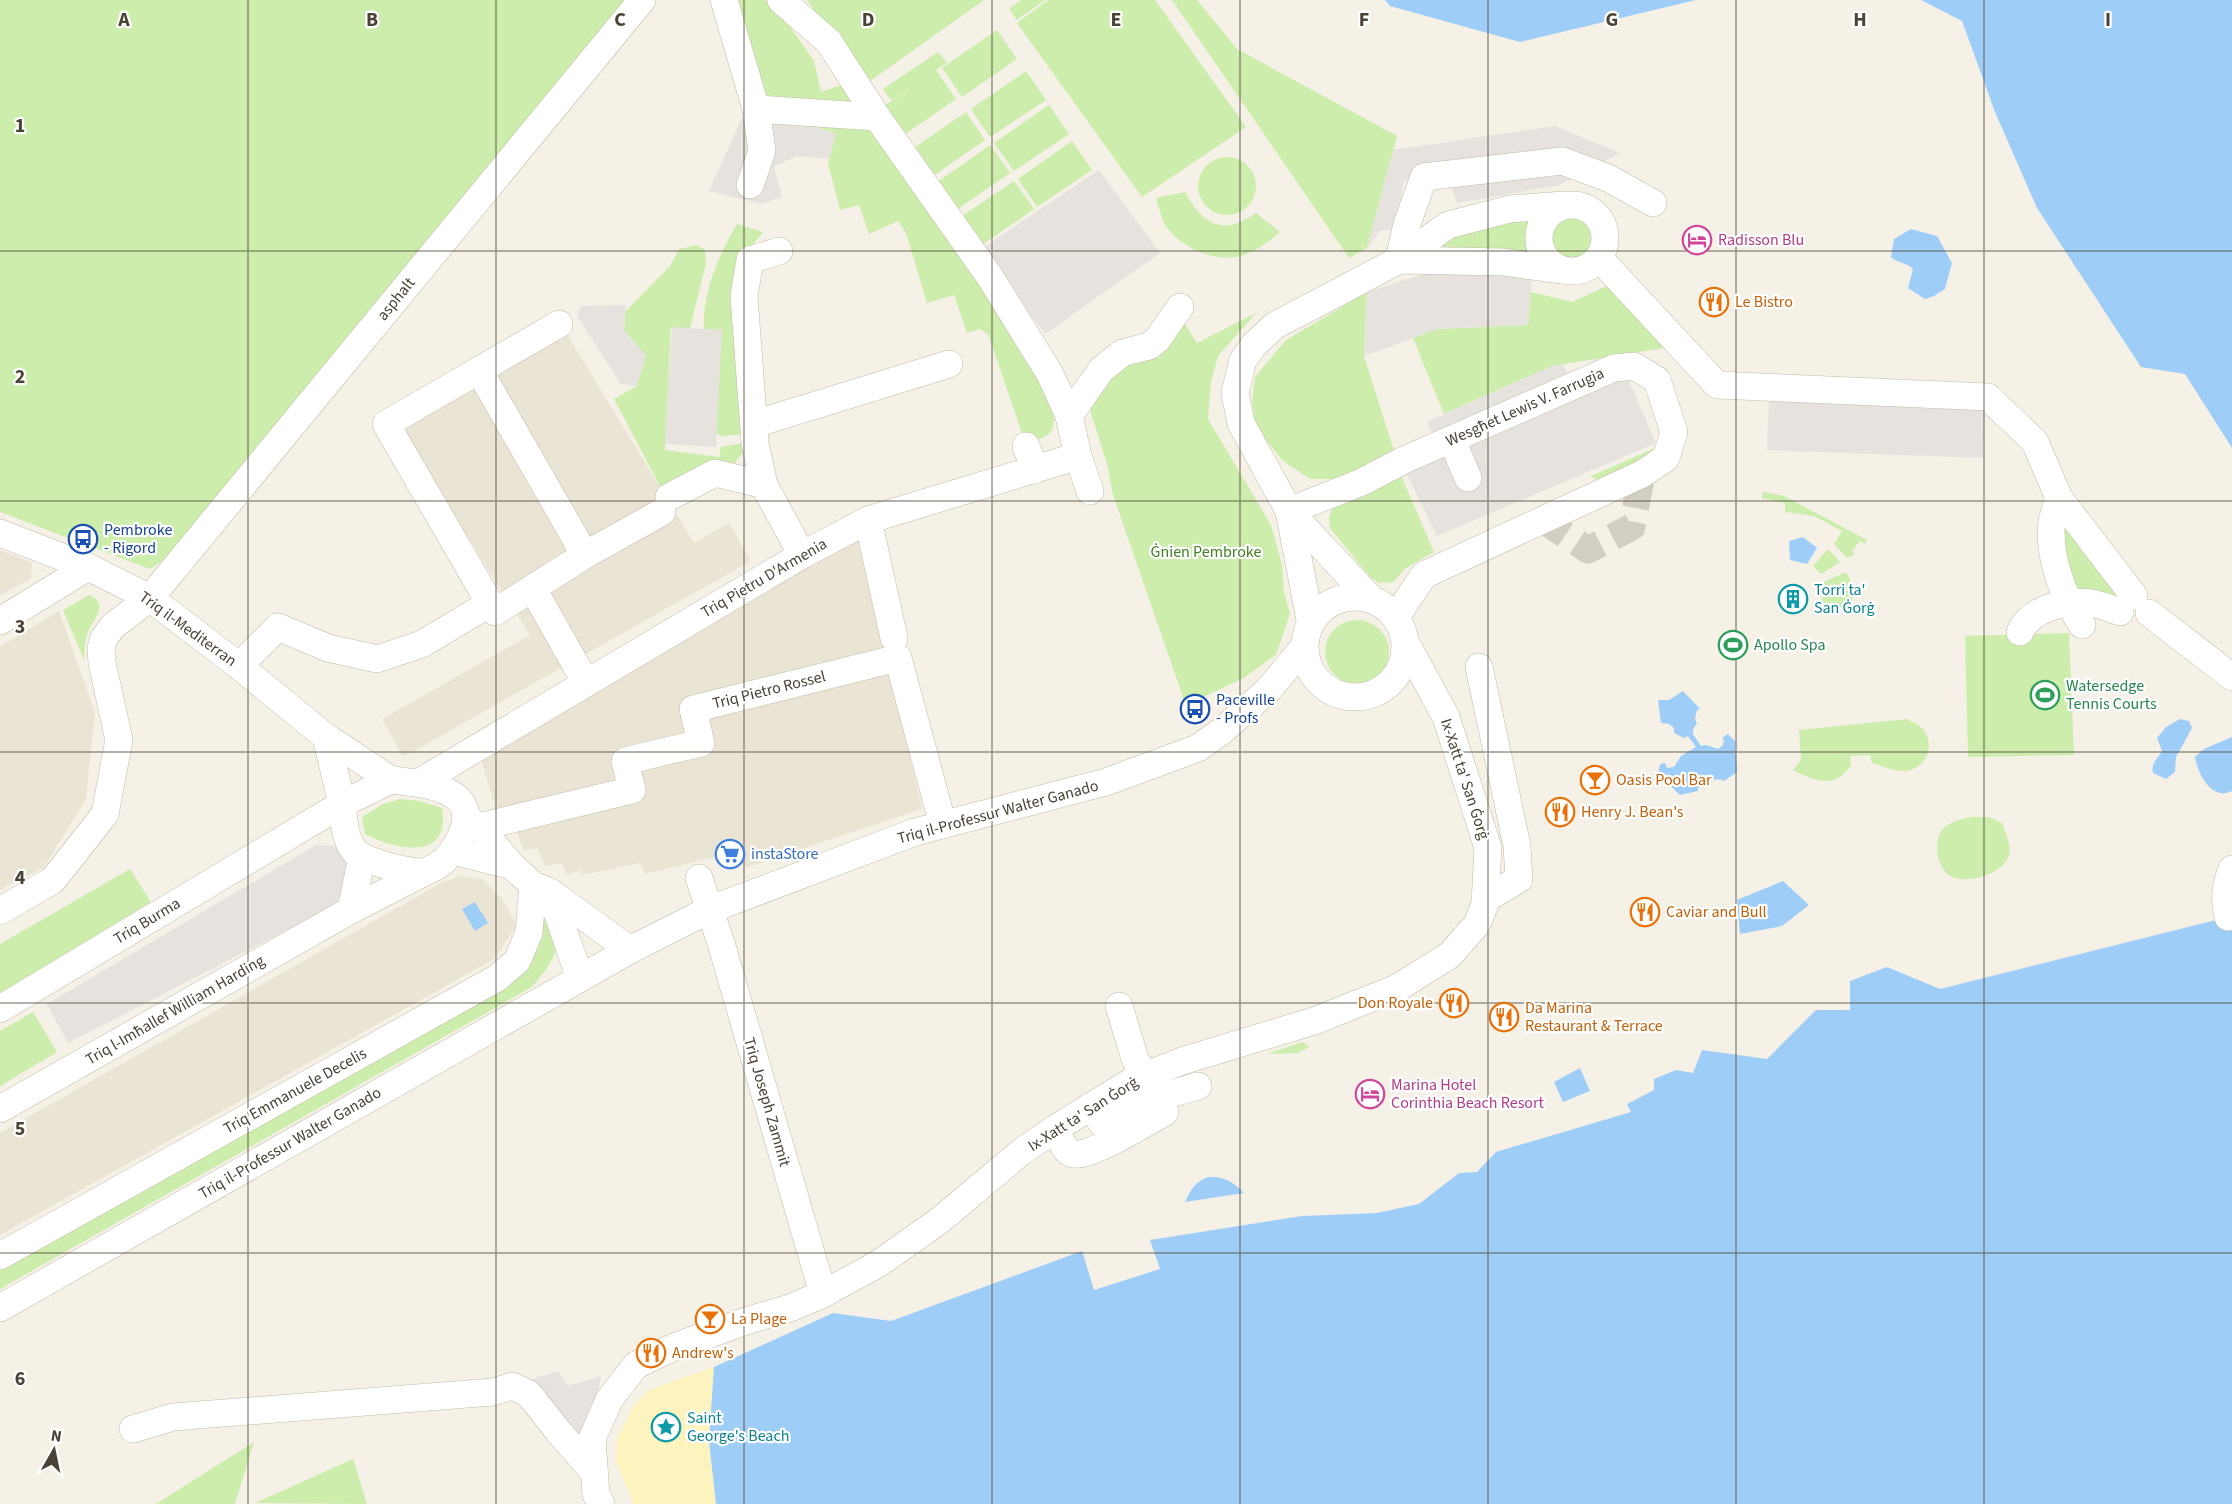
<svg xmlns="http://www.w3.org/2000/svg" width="2232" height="1504" viewBox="0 0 2232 1504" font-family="'Source Sans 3',sans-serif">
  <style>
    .residential { fill: #eae4d4 }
    .green { fill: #ccedac }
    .sand { fill: #fdf3bf }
    .parking { fill: #e6e3df }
    .water { fill: #9ecef7 }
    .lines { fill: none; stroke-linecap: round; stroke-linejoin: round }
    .minor-tunnel { stroke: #d3cec3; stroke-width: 27; stroke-dasharray: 27 14; stroke-linecap: butt }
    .minor-casing { stroke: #c2baa8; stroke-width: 28 }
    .minor { stroke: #fff; stroke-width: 27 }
    .grid { fill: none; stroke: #494235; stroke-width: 1.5; stroke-opacity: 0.55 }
    .labels { text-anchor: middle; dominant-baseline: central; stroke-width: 4.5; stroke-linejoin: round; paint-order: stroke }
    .hotel-label { font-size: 16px; fill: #b23c85; stroke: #fff; text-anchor: start }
    .street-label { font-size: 16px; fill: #494235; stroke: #fff }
    .food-label { font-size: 16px; fill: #c56008; stroke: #fff; text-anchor: start }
    .transit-label { font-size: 16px; fill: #164399; stroke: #fff; text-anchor: start }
    .park-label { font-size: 16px; fill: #418122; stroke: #fff }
    .culture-label { font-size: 16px; fill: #0d838f; stroke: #fff; text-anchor: start }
    .leisure-label { font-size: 16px; fill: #27864d; stroke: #fff; text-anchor: start }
    .shop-label { font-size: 16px; fill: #366cbe; stroke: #fff; text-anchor: start }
    .grid-label { font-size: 20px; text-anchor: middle; font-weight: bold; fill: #494235; stroke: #fff; stroke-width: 4.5; stroke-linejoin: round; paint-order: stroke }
  </style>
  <rect width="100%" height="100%" fill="#f5f1e7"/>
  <g class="residential">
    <polygon points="565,331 694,543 729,523 751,561 403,757 382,719 530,635 396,424"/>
    <polygon points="859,535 922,809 745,868 735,852 645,874 640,863 582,875 580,870 566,875 562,863 545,866 537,848 524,851 514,824 496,811 481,758"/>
    <polygon points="0,550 32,563 31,578 0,596"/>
    <polygon points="59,611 95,713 86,799 44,867 0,890 0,647"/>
    <polygon points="461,876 482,879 502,899 517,925 494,959 0,1235 0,1133 441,883"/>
  </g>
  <g class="green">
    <polygon points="0,0 630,0 270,437 162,561 150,569 0,512"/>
    <polygon points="734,0 765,0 789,25 814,61 821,92 844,84 850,99 849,111 784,107 764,93"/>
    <polygon points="807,0 984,0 866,84"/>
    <polygon points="1021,0 1045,0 1017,20 1009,9"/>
    <polygon points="1048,0 1155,0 1246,127 1142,197 1017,23"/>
    <polygon points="1172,0 1197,0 1237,49 1397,136 1367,248 1349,258"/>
    <polygon points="997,30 1017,59 962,97 942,68"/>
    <polygon points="938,52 947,63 936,70 956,99 901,137 881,108 919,82 891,100 883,89"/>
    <polygon points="1026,71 1046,100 990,137 971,109"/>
    <polygon points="1049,105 1069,134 1014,171 994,143"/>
    <polygon points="966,112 985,140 930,178 911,150"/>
    <path d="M797,120L879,129L1037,376C1050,405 1073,437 1025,442L988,334L980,329L967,333L954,295L927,303L906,233L898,221L869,234L859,205L840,210L828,163L836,134Z"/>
    <polygon points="1072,141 1092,170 1037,207 1018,179"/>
    <polygon points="990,145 1010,173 955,211 936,183"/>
    <circle cx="1227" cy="186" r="29"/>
    <polygon points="1014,181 1034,209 979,247 959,218"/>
    <path d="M1185,192C1203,224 1222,237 1256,213L1280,232C1269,242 1255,252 1240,256C1214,263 1180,247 1165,225C1161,217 1159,207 1156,198Z"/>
    <path d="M1531,216C1525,231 1525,242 1530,257L1449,251L1441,245L1446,230Z"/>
    <circle cx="1569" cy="238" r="22"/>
    <path d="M737,224L763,232L738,263L733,331L745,434L721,436L710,427L722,330L704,329C702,292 719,255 737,224Z"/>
    <polygon points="697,245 705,250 706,263 689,332 671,328 665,450 719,457 721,447 743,443 744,451 734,464 662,490 614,399 637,386 624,330 625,312 670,266 679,249"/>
    <polygon points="1607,286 1664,348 1552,366 1444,414 1413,338 1438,329 1528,325 1531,292 1572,302"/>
    <polygon points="1367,292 1364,356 1395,454 1339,479 1310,479 1283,461 1256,427 1252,402 1255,377 1286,340"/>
    <polygon points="1256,313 1218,356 1211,382 1208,419 1271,525 1282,565 1284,592 1290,614 1276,655 1242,679 1184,706 1182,694 1113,495 1107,464 1090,410 1099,380 1120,359 1159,358 1180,316 1197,343"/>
    <path d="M1655,448C1644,466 1617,473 1598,481L1591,476Z"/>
    <polygon points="1400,473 1434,552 1406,568 1393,582 1379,583 1370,577 1330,528 1329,517 1334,505"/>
    <polygon points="1763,492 1784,496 1867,540 1865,544 1860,541 1852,551 1854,555 1847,558 1834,544 1842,531 1814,516 1785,512 1785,503 1762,498"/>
    <polygon points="2059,511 2119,591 2112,597 2069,588"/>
    <polygon points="1828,549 1840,562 1821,574 1813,566"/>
    <polygon points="1846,572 1855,589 1850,610 1822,604 1824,582"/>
    <path d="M89,595C111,604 92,620 87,635C84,642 85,652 84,660L63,610Z"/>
    <circle cx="1357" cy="652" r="32"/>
    <polygon points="2069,633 2074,755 1968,757 1965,636"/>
    <path d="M1907,719C1912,722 1919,724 1923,729C1936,745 1926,770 1904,771C1894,771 1882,766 1872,763L1870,755L1850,756L1851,765C1835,790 1815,781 1793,770L1801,760L1799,730Z"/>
    <path d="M400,799L420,801L442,808C451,862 396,850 365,834L362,817L383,804Z"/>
    <path d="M1971,817H1989L2002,823C2005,832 2012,845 2009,855C2004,874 1967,885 1950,876C1937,868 1933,842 1942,830C1948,822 1961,819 1971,817Z"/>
    <polygon points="130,869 151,902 0,993 0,944"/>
    <path d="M544,907C563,948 560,953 532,987L0,1289V1267L515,973Z"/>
    <polygon points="33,1012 57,1052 0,1086 0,1031"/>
    <polygon points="1302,1042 1310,1047 1297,1053 1268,1054"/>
    <polygon points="254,1442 235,1504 156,1504"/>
    <polygon points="353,1459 367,1504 255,1503"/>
  </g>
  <polygon class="sand" points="714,1367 709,1441 716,1504 634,1504 616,1462 617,1438 633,1407 649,1390"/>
  <g class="parking">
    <polygon points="742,118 794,120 836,134 829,159 797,156 774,166 782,197 762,204 709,191"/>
    <polygon points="1555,126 1620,153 1560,185 1457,203 1446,173 1404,181 1395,229 1380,231 1367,248 1393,150"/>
    <polygon points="1099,170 1160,253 1045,334 981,249"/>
    <polygon points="1436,270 1532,277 1528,325 1438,329 1364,356 1367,292"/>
    <polygon points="626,305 624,330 646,355 637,386 621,384 577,316 581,306"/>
    <polygon points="672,327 722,330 716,447 665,444"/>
    <polygon points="1563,364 1576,390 1625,372 1656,443 1437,536 1406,473 1442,456 1427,422 1552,366"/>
    <polygon points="1769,395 1985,403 1983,458 1767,450"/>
    <polygon points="316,845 336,846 347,859 355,874 345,900 68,1043 47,1004"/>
    <polygon points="558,1371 567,1386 601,1376 588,1448 523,1382"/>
  </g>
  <g class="water">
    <polygon points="1385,0 1696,0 1520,42 1390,6"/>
    <polygon points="1921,0 2232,0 2232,448 2185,374 2141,367 2037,208 1995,112 1962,21"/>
    <path d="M1911,229L1937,236L1952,263L1945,289L1934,296L1925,299L1908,288L1913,269C1907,262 1898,264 1891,257L1894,239Z"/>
    <polygon points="1803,537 1817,548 1807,564 1790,560 1789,541"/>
    <path d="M1683,691L1700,709L1697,710L1695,719L1697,723L1693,729V734L1701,746L1706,745L1718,749L1723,745L1724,741L1722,738L1728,734L1735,741L1737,772L1724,781C1715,776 1707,782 1698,788V791L1680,795L1658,774L1660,764L1665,763L1667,768L1674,767L1681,756L1696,747L1688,736L1684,738L1674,733V728L1669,724L1661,723L1658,700H1669Z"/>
    <path d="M2180,719L2189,721L2192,728L2176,757L2175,772L2166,779L2153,773C2151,762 2157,760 2162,751L2157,738L2166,727Z"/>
    <path d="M2232,737V791C2211,801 2198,774 2195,757L2204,749Z"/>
    <polygon points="1783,881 1809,905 1782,926 1740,934 1737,900"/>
    <polygon points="475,902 488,923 475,931 462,909"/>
    <polygon points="2232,916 2232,1504 716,1504 709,1441 714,1367 833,1313 891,1321 1082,1251 1094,1290 1160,1269 1150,1240 1302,1216 1377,1213 1419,1204 1459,1173 1477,1172 1496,1152 1631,1112 1627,1104 1654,1090 1654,1079 1676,1070 1693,1073 1702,1050 1767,1059 1816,1010 1850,1010 1850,981 1887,967 1940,989"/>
    <polygon points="1580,1068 1590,1091 1563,1102 1554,1082"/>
    <path d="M1208,1177C1225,1176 1233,1182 1244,1193L1185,1202C1191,1189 1195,1182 1208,1177Z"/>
  </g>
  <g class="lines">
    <polyline class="minor-tunnel" points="1543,520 1588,550 1632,527 1642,474"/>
    <g class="minor-casing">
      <g id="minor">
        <polyline points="724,0 756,109 762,151 750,185"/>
        <polyline points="781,0 829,42 877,117 990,277 1050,374 1069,416 1078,456 1090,491"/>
        <polyline points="756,109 877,117"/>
        <circle cx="1572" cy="238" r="33"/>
        <polyline points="779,251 750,260 744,296 755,443 764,485 802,555"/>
        <polyline points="1599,258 1717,385 1988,397 2035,442 2059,498 2134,596"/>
        <polyline points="1399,260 1407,224 1424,177 1562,161 1608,178 1653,203"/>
        <polyline points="1399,260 1503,262 1560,270"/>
        <polyline points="559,324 386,424 495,612 585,555 662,512"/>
        <polyline points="479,370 585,555"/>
        <polyline points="1069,416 1101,370 1122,353 1149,346 1157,340 1180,307"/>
        <polyline points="754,424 949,364"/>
        <polyline points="1452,440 1468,478"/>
        <polyline points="1026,446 1035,470"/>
        <polyline points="669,497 715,473 764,485"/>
        <path d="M2059,498C2056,508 2051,520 2051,530C2051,564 2064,597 2082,625"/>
        <polyline points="1289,511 1362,482 1404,460 1614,368 1634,366 1657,380 1674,432 1666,458 1642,474 1424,575 1396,617"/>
        <polyline points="1289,511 1310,620"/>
        <polyline points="868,520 894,638"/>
        <polyline points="0,533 88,567 150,598 239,666 326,737 391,780"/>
        <polyline points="533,589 586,683"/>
        <circle cx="1355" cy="647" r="50"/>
        <polyline points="1371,599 1289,511 1241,423 1235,393 1243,360 1254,345 1274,326 1399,260 1448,225 1510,209 1564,205"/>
        <polyline points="2149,613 2232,677"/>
        <polyline points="0,621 88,567"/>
        <path d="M2020,632C2031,607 2068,600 2092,603C2102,605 2111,609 2120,612"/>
        <polyline points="239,666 278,627 328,648 377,659 422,644 477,611"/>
        <polyline points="1479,667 1517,846 1519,879 1486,899"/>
        <path d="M391,780C430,784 488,790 457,844C450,856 440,867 426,871C417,874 390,867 381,864C371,860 359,858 353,849C344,836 344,818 342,804Z"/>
        <polyline points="418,783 802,555 868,520 1078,456"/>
        <polyline points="467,818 479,827 512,866 533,885 550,892 630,950"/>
        <polyline points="479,827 632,790 625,761 701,743 693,709 898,658 943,825"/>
        <polyline points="453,851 512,866"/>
        <polyline points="699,878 721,943 823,1294"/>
        <polyline points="550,892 580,978"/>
        <polyline points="351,910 362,857"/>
        <polyline points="0,911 53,880 105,814 119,740 102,663 101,649 104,638 113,626 150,598 642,0"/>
        <path d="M2228,917C2224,898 2225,887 2232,869"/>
        <polyline points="1119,1006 1135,1059 1145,1076"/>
        <polyline points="0,1009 342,804 326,737"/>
        <path d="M1091,1106L1101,1122C1121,1119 1130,1108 1148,1101C1164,1095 1182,1091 1198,1086"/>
        <polyline points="0,1109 351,910 425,872"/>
        <path d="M1056,1128C1059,1136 1062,1147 1070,1153C1084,1162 1149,1121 1165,1112"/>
        <polyline points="0,1256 497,978 517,961 529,933 533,885"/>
        <polyline points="0,1308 630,950 709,910 915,832 1106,782 1198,748 1222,731 1269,689 1304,647"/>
        <polyline points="133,1429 173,1417 493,1392 512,1386 529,1394 558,1431 594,1472"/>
        <polyline points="601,1504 596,1494 592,1439 609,1400 636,1365 674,1347 746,1321 790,1308 823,1294 878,1264 939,1221 1021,1152 1056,1128 1134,1080 1182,1061 1317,1020 1339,1011 1397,988 1450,955 1477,924 1485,904 1488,848 1446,717 1406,643"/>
      </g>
    </g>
    <use href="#minor" class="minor"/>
  </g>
  <path class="grid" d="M248,0V1504M496,0V1504M744,0V1504M992,0V1504M1240,0V1504M1488,0V1504M1736,0V1504M1984,0V1504M0,251H2232M0,501H2232M0,752H2232M0,1003H2232M0,1253H2232"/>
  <defs>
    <g id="hotel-ring" transform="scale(1.5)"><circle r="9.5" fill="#fff" stroke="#d1479c" stroke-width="1.5"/><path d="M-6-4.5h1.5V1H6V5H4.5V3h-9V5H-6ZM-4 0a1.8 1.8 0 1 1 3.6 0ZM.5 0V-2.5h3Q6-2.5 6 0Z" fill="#d1479c"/></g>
    <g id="restaurant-ring" transform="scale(1.5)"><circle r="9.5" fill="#fff" stroke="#e8710a" stroke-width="1.5"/><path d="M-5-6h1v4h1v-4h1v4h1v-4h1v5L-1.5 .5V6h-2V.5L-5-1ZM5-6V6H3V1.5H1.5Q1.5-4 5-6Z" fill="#e8710a"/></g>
    <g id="bus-ring" transform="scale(1.5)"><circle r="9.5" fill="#fff" stroke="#1a4fb4" stroke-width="1.5"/><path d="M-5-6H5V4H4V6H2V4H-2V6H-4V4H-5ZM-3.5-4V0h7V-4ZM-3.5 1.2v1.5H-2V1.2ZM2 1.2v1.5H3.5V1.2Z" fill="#1a4fb4"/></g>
    <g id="building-ring" transform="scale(1.5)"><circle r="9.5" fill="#fff" stroke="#0f9aa8" stroke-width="1.5"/><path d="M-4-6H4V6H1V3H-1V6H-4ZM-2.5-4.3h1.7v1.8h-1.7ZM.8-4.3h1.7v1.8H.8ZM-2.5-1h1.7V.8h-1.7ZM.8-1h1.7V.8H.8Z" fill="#0f9aa8"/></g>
    <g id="stadium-ring" transform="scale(1.5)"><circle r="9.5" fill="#fff" stroke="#2e9e5b" stroke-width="1.5"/><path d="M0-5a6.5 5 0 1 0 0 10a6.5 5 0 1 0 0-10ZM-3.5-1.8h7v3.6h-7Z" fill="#2e9e5b"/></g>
    <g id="bar-ring" transform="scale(1.5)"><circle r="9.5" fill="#fff" stroke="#e8710a" stroke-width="1.5"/><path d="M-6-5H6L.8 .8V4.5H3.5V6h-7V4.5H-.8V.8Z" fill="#e8710a"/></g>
    <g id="supermarket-ring" transform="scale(1.5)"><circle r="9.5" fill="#fff" stroke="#3f7fe0" stroke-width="1.5"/><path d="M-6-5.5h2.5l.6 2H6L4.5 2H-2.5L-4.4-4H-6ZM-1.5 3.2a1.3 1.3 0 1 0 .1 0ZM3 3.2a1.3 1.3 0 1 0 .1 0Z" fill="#3f7fe0"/></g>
    <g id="sight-ring" transform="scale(1.5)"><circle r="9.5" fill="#fff" stroke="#0f9aa8" stroke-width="1.5"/><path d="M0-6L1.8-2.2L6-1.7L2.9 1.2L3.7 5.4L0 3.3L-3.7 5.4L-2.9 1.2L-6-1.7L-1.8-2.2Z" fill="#0f9aa8"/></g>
  </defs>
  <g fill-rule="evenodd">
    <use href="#hotel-ring" x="1697" y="240"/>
    <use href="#restaurant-ring" x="1714" y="302"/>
    <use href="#bus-ring" x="83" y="539"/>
    <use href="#building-ring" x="1793" y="599"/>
    <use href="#stadium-ring" x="1733" y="645"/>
    <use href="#stadium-ring" x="2045" y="695"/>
    <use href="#bus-ring" x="1195" y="709"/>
    <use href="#bar-ring" x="1595" y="780"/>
    <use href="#restaurant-ring" x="1560" y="812"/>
    <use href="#supermarket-ring" x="730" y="854"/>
    <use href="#restaurant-ring" x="1645" y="912"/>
    <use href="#restaurant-ring" x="1454" y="1003"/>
    <use href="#restaurant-ring" x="1504" y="1017"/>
    <use href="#hotel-ring" x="1370" y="1094"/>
    <use href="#bar-ring" x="710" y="1319"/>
    <use href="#restaurant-ring" x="651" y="1353"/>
    <use href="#sight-ring" x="666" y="1427"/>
  </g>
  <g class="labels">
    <g class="hotel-label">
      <text x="1718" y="240">Radisson Blu</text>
      <text x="1391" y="1085">Marina Hotel<tspan x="1391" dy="18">Corinthia Beach Resort</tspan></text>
    </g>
    <g class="street-label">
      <text transform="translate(396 299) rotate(-51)">asphalt</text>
      <text transform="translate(1525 407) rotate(-24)">Wesgħet Lewis V. Farrugia</text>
      <text transform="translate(764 578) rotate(-30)">Triq Pietru D'Armenia</text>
      <text transform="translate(188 629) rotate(36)">Triq il-Mediterran</text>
      <text transform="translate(769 690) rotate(-14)">Triq Pietro Rossel</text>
      <text transform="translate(1465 779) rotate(72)">Ix-Xatt ta' San Ġorġ</text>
      <text transform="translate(998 812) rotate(-15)">Triq il-Professur Walter Ganado</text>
      <text transform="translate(147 921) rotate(-31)">Triq Burma</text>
      <text transform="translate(175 1010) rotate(-30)">Triq l-Imħallef William Harding</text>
      <text transform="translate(295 1091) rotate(-29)">Triq Emmanuele Decelis</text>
      <text transform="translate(767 1102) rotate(74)">Triq Joseph Zammit</text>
      <text transform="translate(1083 1114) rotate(-32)">Ix-Xatt ta' San Ġorġ</text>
      <text transform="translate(290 1143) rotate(-30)">Triq il-Professur Walter Ganado</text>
    </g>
    <g class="food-label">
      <text x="1735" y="302">Le Bistro</text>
      <text x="1616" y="780">Oasis Pool Bar</text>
      <text x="1581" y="812">Henry J. Bean's</text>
      <text x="1666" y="912">Caviar and Bull</text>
      <text x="1433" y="1003" text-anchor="end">Don Royale</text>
      <text x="1525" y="1008">Da Marina<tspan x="1525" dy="18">Restaurant &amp; Terrace</tspan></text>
      <text x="731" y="1319">La Plage</text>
      <text x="672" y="1353">Andrew's</text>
    </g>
    <g class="transit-label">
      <text x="104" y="530">Pembroke<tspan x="104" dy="18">- Rigord</tspan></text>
      <text x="1216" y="700">Paceville<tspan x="1216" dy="18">- Profs</tspan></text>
    </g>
    <g class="park-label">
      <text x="1206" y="552">Ġnien Pembroke</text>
    </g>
    <g class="culture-label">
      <text x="1814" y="590">Torri ta'<tspan x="1814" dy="18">San Ġorġ</tspan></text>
      <text x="687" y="1418">Saint<tspan x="687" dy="18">George's Beach</tspan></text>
    </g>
    <g class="leisure-label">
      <text x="1754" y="645">Apollo Spa</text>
      <text x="2066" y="686">Watersedge<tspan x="2066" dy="18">Tennis Courts</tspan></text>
    </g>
    <g class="shop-label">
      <text x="751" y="854">instaStore</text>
    </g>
  </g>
  <g class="grid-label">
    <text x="124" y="26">A</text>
    <text x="372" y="26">B</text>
    <text x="620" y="26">C</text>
    <text x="868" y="26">D</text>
    <text x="1116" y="26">E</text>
    <text x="1364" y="26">F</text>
    <text x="1612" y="26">G</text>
    <text x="1860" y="26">H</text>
    <text x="2108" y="26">I</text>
    <text x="20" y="132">1</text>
    <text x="20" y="383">2</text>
    <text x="20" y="633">3</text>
    <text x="20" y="884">4</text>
    <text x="20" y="1135">5</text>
    <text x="20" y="1385">6</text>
  </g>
  <g transform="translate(54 1450) rotate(9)" stroke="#ffffff" stroke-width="4.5" paint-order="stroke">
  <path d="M0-4.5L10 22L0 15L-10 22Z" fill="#494235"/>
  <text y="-9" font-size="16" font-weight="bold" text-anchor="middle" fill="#494235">N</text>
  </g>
</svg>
